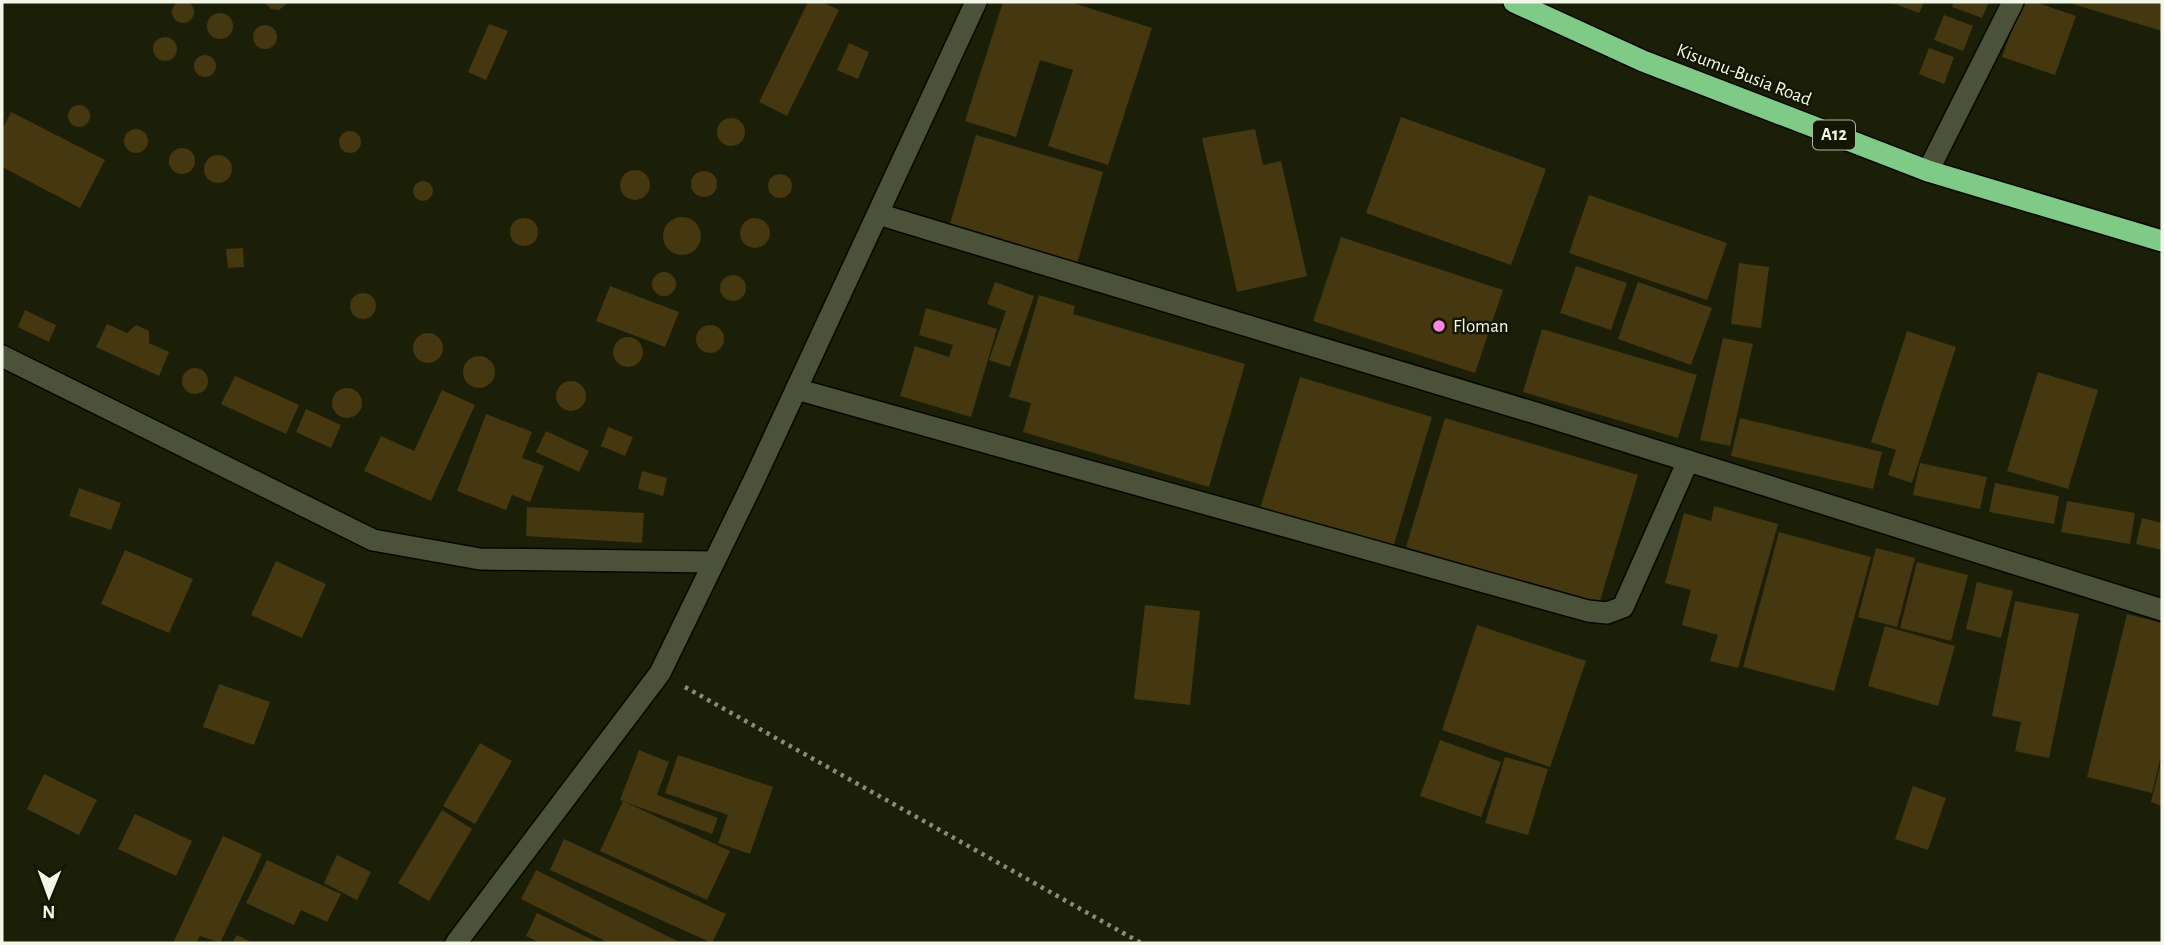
<svg xmlns="http://www.w3.org/2000/svg" width="2164" height="945" viewBox="0 0 2164 945" font-family="'Alegreya Sans',sans-serif">
  <style>
    .building { fill: #45370f }
    .lines { fill: none; stroke-linecap: round; stroke-linejoin: round }
    .street-casing { stroke: #060800; stroke-width: 24 }
    .highway-casing { stroke: #060800; stroke-width: 24 }
    .path { stroke: #888c79; stroke-width: 4.5; stroke-dasharray: 3.5 5; stroke-linecap: butt }
    .street { stroke: #4c5239; stroke-width: 21 }
    .highway { stroke: #7fca87; stroke-width: 21 }
    .poi-dot { fill: #fd86e3; stroke: #121602; stroke-width: 2.5 }
    .labels { text-anchor: middle; dominant-baseline: central; stroke-width: 5; stroke-linejoin: round; paint-order: stroke }
    .shield { fill: #121602; stroke: #b0b4a3; stroke-width: 2 }
    .shield-label { font-size: 18px; font-weight: bold; fill: #f3f7e8 }
    .street-label { font-size: 19px; fill: #f3f7e8; stroke: #121602 }
    .poi-label { font-size: 19px; fill: #f3f7e8; stroke: #121602; text-anchor: start }
  </style>
  <rect width="100%" height="100%" fill="#1b1f08"/>
  <g class="building">
    <circle cx="183" cy="12" r="11"/>
    <polygon points="264,2 289,2 279,10 271,9"/>
    <polygon points="808,2 822,2 839,10 787,116 759,102"/>
    <polygon points="1003,2 1070,2 1152,28 1108,165 1048,146 1073,70 1040,60 1016,137 965,121"/>
    <polygon points="1890,2 1924,2 1919,13"/>
    <polygon points="1954,2 1989,2 1982,18 1952,7"/>
    <polygon points="2022,2 2035,2 2076,16 2055,75 2002,57"/>
    <polygon points="2067,2 2162,2 2162,31 2066,2"/>
    <circle cx="220" cy="26" r="13"/>
    <polygon points="1944,15 1973,26 1963,51 1934,40"/>
    <polygon points="489,24 508,31 486,80 468,72"/>
    <circle cx="265" cy="37" r="12"/>
    <circle cx="165" cy="49" r="12"/>
    <polygon points="849,43 869,52 858,79 837,70"/>
    <polygon points="1929,48 1954,57 1944,84 1919,74"/>
    <circle cx="205" cy="66" r="11"/>
    <circle cx="79" cy="116" r="11"/>
    <polygon points="11,112 105,160 80,208 2,167 2,130"/>
    <polygon points="1401,117 1546,169 1511,265 1366,213"/>
    <circle cx="731" cy="132" r="14"/>
    <circle cx="136" cy="141" r="12"/>
    <polygon points="1255,129 1263,165 1281,161 1307,276 1237,292 1202,138"/>
    <circle cx="350" cy="142" r="11"/>
    <polygon points="976,135 1103,172 1077,264 949,227"/>
    <circle cx="182" cy="161" r="13"/>
    <circle cx="218" cy="169" r="14"/>
    <circle cx="635" cy="185" r="15"/>
    <circle cx="704" cy="184" r="13"/>
    <circle cx="780" cy="186" r="12"/>
    <circle cx="423" cy="191" r="10"/>
    <polygon points="1589,195 1727,243 1707,300 1569,253"/>
    <circle cx="682" cy="236" r="19"/>
    <circle cx="755" cy="233" r="15"/>
    <circle cx="524" cy="232" r="14"/>
    <polygon points="1341,237 1503,290 1475,373 1313,321"/>
    <polygon points="243,248 244,267 228,268 226,249"/>
    <polygon points="1739,263 1769,267 1761,328 1731,324"/>
    <polygon points="1576,266 1627,283 1611,330 1560,313"/>
    <circle cx="664" cy="284" r="12"/>
    <circle cx="733" cy="288" r="13"/>
    <polygon points="995,282 1034,296 1010,367 989,360 1006,311 987,304"/>
    <polygon points="1638,282 1712,308 1691,365 1618,339"/>
    <polygon points="610,286 679,312 665,347 596,321"/>
    <circle cx="363" cy="306" r="13"/>
    <polygon points="1039,295 1075,306 1073,314 1245,364 1209,487 1023,432 1031,403 1009,397"/>
    <polygon points="926,308 997,329 971,417 900,396 915,346 949,357 953,345 919,335"/>
    <polygon points="25,310 56,325 49,342 18,327"/>
    <polygon points="107,324 127,333 136,325 149,331 149,343 169,352 159,376 96,347"/>
    <circle cx="710" cy="339" r="14"/>
    <polygon points="1542,329 1697,375 1678,438 1523,392"/>
    <polygon points="1907,331 1956,347 1912,483 1888,475 1896,450 1871,442"/>
    <circle cx="428" cy="348" r="15"/>
    <circle cx="628" cy="352" r="15"/>
    <polygon points="1723,338 1753,344 1730,446 1700,440"/>
    <circle cx="479" cy="372" r="16"/>
    <circle cx="195" cy="381" r="13"/>
    <polygon points="2038,372 2098,390 2068,489 2007,471"/>
    <polygon points="235,376 299,405 286,434 221,404"/>
    <polygon points="1300,377 1432,417 1392,551 1259,512"/>
    <circle cx="571" cy="396" r="15"/>
    <circle cx="347" cy="403" r="15"/>
    <polygon points="442,390 475,405 431,501 364,471 381,436 414,451"/>
    <polygon points="306,409 341,425 331,448 296,432"/>
    <polygon points="486,414 532,432 522,458 544,466 530,502 512,495 506,510 457,491"/>
    <polygon points="1445,418 1638,475 1599,604 1406,547"/>
    <polygon points="1740,418 1882,452 1873,489 1731,456"/>
    <polygon points="608,427 633,437 625,456 601,446"/>
    <polygon points="546,431 589,451 579,472 536,452"/>
    <polygon points="1920,463 1987,477 1980,509 1913,495"/>
    <polygon points="642,471 667,478 663,496 638,489"/>
    <polygon points="1995,483 2059,496 2054,524 1989,512"/>
    <polygon points="79,488 121,503 111,530 69,516"/>
    <polygon points="2067,501 2135,513 2130,544 2061,532"/>
    <polygon points="1714,506 1778,524 1738,668 1710,661 1718,635 1682,625 1691,590 1665,583 1684,513 1711,521"/>
    <polygon points="527,507 644,513 642,543 526,536"/>
    <polygon points="2142,518 2162,523 2162,550 2136,544"/>
    <polygon points="1779,532 1871,557 1834,691 1743,667"/>
    <polygon points="1876,548 1915,558 1897,627 1858,617"/>
    <polygon points="125,550 193,579 169,633 101,604"/>
    <polygon points="276,561 326,584 302,638 251,615"/>
    <polygon points="1917,562 1968,575 1951,641 1900,628"/>
    <polygon points="1977,582 2013,591 2001,638 1966,629"/>
    <polygon points="2015,601 2079,614 2049,758 2015,751 2021,722 1992,716"/>
    <polygon points="1145,605 1200,611 1190,705 1134,699"/>
    <polygon points="2127,614 2162,623 2162,752 2152,793 2087,777"/>
    <polygon points="1477,625 1586,661 1550,767 1442,730"/>
    <polygon points="1885,626 1955,646 1938,706 1868,686"/>
    <polygon points="219,684 270,702 254,745 203,727"/>
    <polygon points="1440,740 1501,762 1481,817 1420,796"/>
    <polygon points="480,743 512,761 475,824 443,806"/>
    <polygon points="639,750 669,762 657,795 718,818 712,834 620,800"/>
    <polygon points="678,755 773,787 750,854 718,843 728,815 665,793"/>
    <polygon points="1505,757 1548,769 1528,835 1485,823"/>
    <polygon points="2161,762 2162,762 2162,806 2151,802"/>
    <polygon points="44,774 97,800 79,835 27,809"/>
    <polygon points="1913,786 1946,798 1928,850 1895,839"/>
    <polygon points="623,801 730,851 707,900 600,851"/>
    <polygon points="442,810 472,829 429,901 398,883"/>
    <polygon points="135,814 192,841 176,876 118,849"/>
    <polygon points="223,836 262,854 220,943 200,936 196,943 173,943"/>
    <polygon points="564,839 726,914 712,943 550,870"/>
    <polygon points="337,855 371,872 357,900 324,883"/>
    <polygon points="267,860 341,894 327,922 301,910 294,925 246,903"/>
    <polygon points="536,870 681,943 609,943 521,899"/>
    <polygon points="537,913 599,943 540,943 526,936"/>
    <polygon points="237,935 253,943 232,943"/>
  </g>
  <g class="lines">
    <g class="street-casing">
      <g id="street">
        <polyline points="1928,171 2013,2"/>
        <polyline points="878,214 1542,415 2162,610"/>
        <polyline points="2,356 373,540 480,559 714,562"/>
        <polyline points="796,389 1588,611 1607,613 1623,607 1688,461"/>
        <polyline points="456,943 660,673 755,478 976,2"/>
      </g>
    </g>
    <g class="highway-casing">
      <polyline id="highway" points="1514,2 1643,61 1928,171 2162,241"/>
    </g>
    <polyline class="path" points="685,687 1141,943"/>
    <use href="#street" class="street"/>
    <use href="#highway" class="highway"/>
  </g>
  <circle class="poi-dot" cx="1439" cy="326" r="7"/>
  <g class="labels">
    <rect class="shield" x="1813" y="120.5" width="42" height="29" rx="5"/>
    <g class="shield-label">
      <text x="1834" y="135">A12</text>
    </g>
    <g class="street-label">
      <text transform="translate(1744 75) rotate(21)">Kisumu-Busia Road</text>
    </g>
    <g class="poi-label">
      <text x="1453" y="326">Floman</text>
    </g>
  </g>
  <rect width="2164" height="945" fill="none" stroke="#f3f7e8" stroke-width="7"/>
  <g transform="translate(49 896) rotate(181)" stroke="#121602" stroke-width="5" paint-order="stroke">
  <path d="M0-5L12 26L0 18L-12 26Z" fill="#f3f7e8"/>
  <text y="-10" font-size="19" font-weight="bold" text-anchor="middle" fill="#f3f7e8">N</text>
  </g>
</svg>
